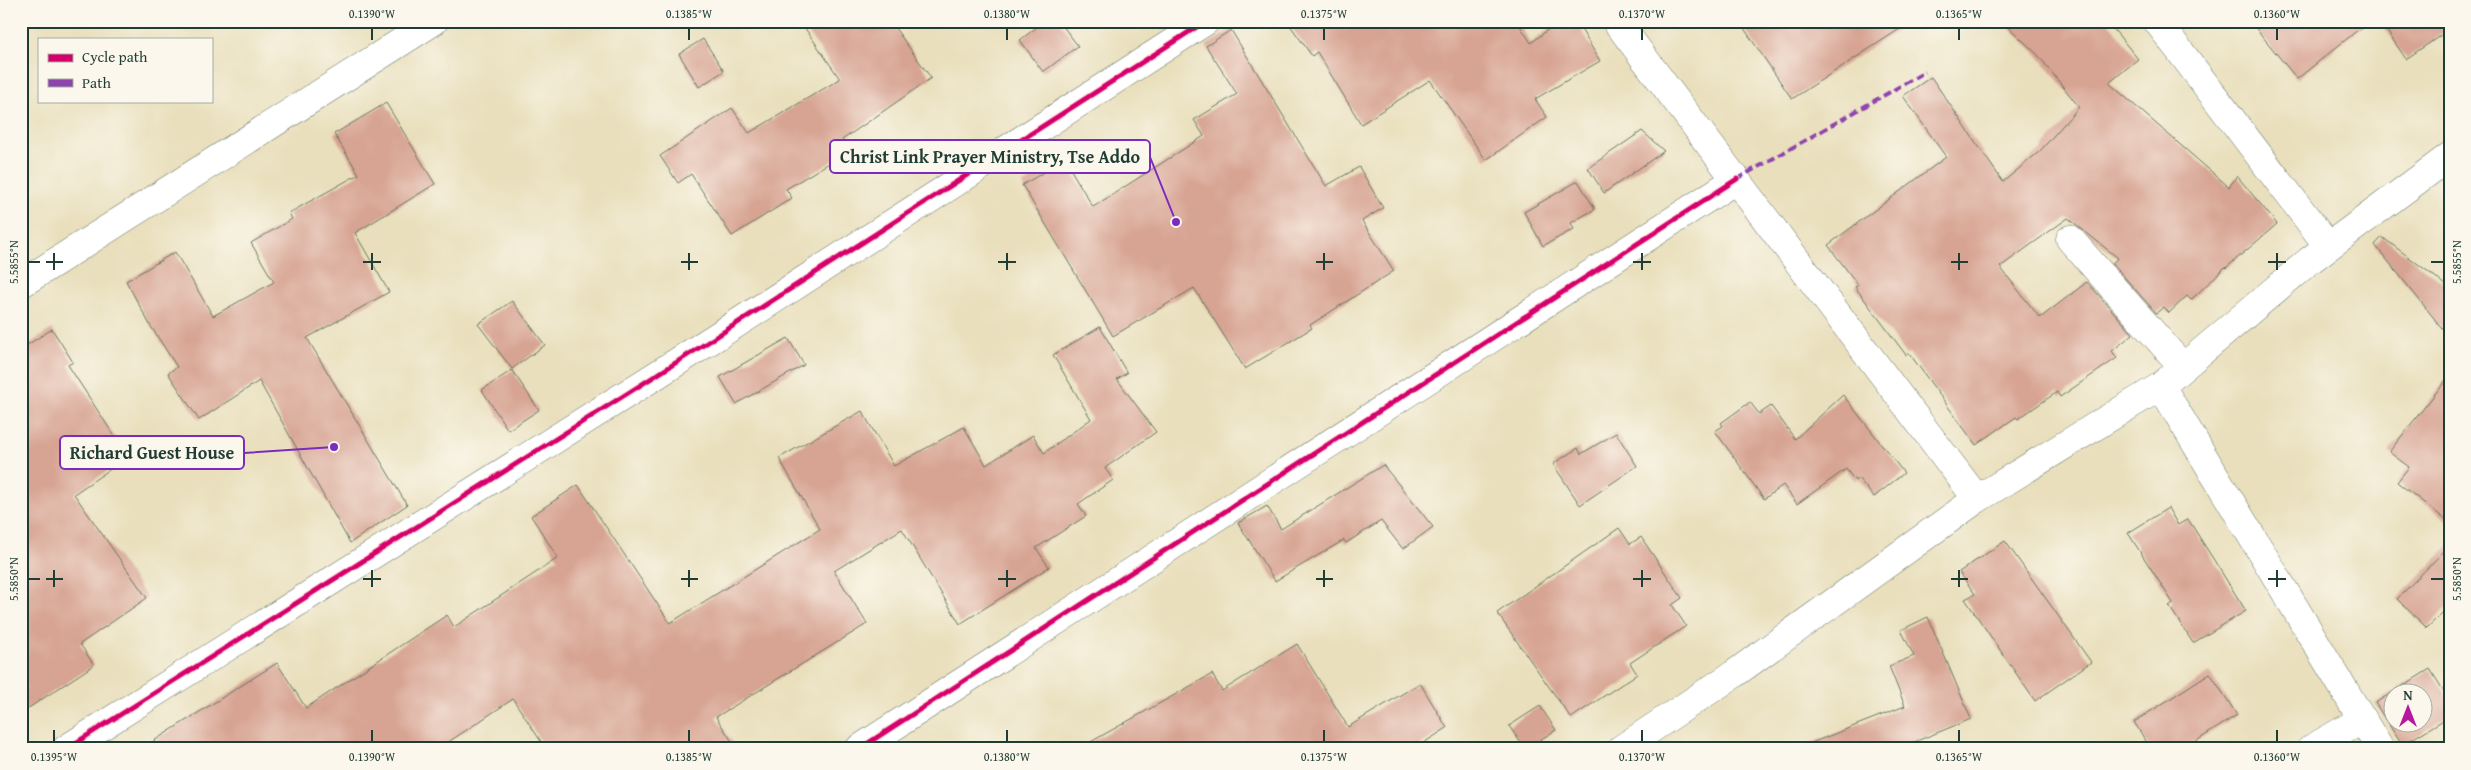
<svg xmlns="http://www.w3.org/2000/svg" width="2471" height="770" viewBox="0 0 2471 770" font-family="'Gentium Book Plus',serif">
  <style>
    .building { fill: #d7a392; fill-rule: evenodd }
    .lines { fill: none; stroke-linecap: round; stroke-linejoin: round }
    .minor-casing { stroke: #667664; stroke-width: 29 }
    .minor { stroke: #fff; stroke-width: 28 }
    .quiet { stroke: #8e44ad; stroke-width: 4; stroke-dasharray: 8 4; stroke-linecap: butt }
    .cycleway-casing { stroke: #fbf7ec; stroke-width: 8 }
    .cycleway { stroke: #d6006c; stroke-width: 5 }
    .ticks { fill: none; stroke: #1f3d34; stroke-width: 2 }
    .leader { fill: none; stroke: #7b2cbf; stroke-width: 2 }
    .callout-dot { fill: #7b2cbf; stroke: #fbf7ec; stroke-width: 2 }
    .callout { fill: #fbf7ec; stroke: #7b2cbf; stroke-width: 2 }
    .callout-label { font-size: 18px; text-anchor: middle; font-weight: bold; fill: #1f3d34 }
    .neatline { fill: none; stroke: #1f3d34; stroke-width: 2 }
    .ticks-label { font-size: 12px; text-anchor: middle; fill: #1f3d34 }
  </style>
  <rect width="100%" height="100%" fill="#fbf7ec"/>
  <filter id="ink" filterUnits="userSpaceOnUse"><feTurbulence type="fractalNoise" baseFrequency=".02" numOctaves="2"/><feDisplacementMap in="SourceGraphic" scale="10" xChannelSelector="R" yChannelSelector="G"/><feConvolveMatrix kernelMatrix="1 2 1 2 8 2 1 2 1" color-interpolation-filters="sRGB"/></filter>
  <filter id="wash" filterUnits="userSpaceOnUse"><feTurbulence type="fractalNoise" baseFrequency=".0096" numOctaves="4" result="noise"/><feDisplacementMap in="SourceGraphic" scale="20" xChannelSelector="R" yChannelSelector="G"/><feGaussianBlur stdDeviation="1.12" result="paint"/><feColorMatrix in="noise" values="0 0 0 0 0 0 0 0 0 0 0 0 0 0 0 0 0 1.4 0 .05"/><feComposite in="paint" operator="in"/></filter>
  <g filter="url(#wash)">
    <rect width="100%" height="100%" fill="#e9dfbc"/>
    <g id="blocks">
      <g class="building">
        <polygon points="800,21 890,21 931,78 842,140 849,151 786,189 792,198 732,236 691,174 678,183 660,156 732,108 749,133 840,79"/>
        <polygon points="1045,21 1059,21 1078,46 1043,72 1020,40"/>
        <polygon points="1287,21 1517,21 1531,43 1559,21 1576,21 1600,61 1535,99 1547,117 1486,160 1430,80 1361,124 1317,52 1312,56"/>
        <polygon points="1739,21 1912,21 1792,99"/>
        <polygon points="2002,21 2107,21 2138,59 2109,83 2229,187 2237,176 2277,224 2226,268 2225,267 2191,300 2187,296 2169,313 2164,307 2156,313 2112,263 2118,258 2068,218 2000,267 2040,318 2087,282 2133,334 2112,351 2117,358 2060,397 2057,392 2018,419 2016,417 1976,445 1909,353 1906,355 1855,287 1858,285 1828,245 1946,157 1903,96 1931,77 2003,182 2040,151 2079,107 2038,55"/>
        <polygon points="2250,21 2369,21 2297,79"/>
        <polygon points="2380,21 2450,21 2450,29 2406,59"/>
        <polygon points="1231,30 1326,186 1359,167 1383,208 1362,221 1394,271 1310,325 1312,328 1245,369 1194,288 1113,336 1022,185 1065,160 1093,207 1204,136 1194,120 1237,94 1206,46"/>
        <polygon points="703,39 724,71 699,87 679,54"/>
        <polygon points="386,103 435,184 355,233 389,292 307,338 407,505 350,543 259,381 199,420 168,373 177,367 150,325 126,281 175,252 213,316 274,282 251,243 292,219 289,213 359,174 334,134"/>
        <polygon points="1642,131 1664,151 1604,193 1588,168"/>
        <polygon points="1578,181 1595,209 1571,223 1574,229 1543,246 1524,212"/>
        <polygon points="2382,237 2450,288 2450,338 2375,245"/>
        <polygon points="512,301 545,345 512,369 478,324"/>
        <polygon points="1100,327 1127,373 1117,379 1156,432 1105,468 1113,480 1078,504 1086,516 1036,548 1049,567 960,624 902,529 834,571 867,624 716,717 737,749 546,749 513,699 438,749 141,749 277,663 306,708 447,615 454,627 558,558 531,516 578,485 670,623 820,529 779,458 862,411 894,466 964,427 986,465 1033,435 1044,453 1091,419 1053,355"/>
        <polygon points="52,329 73,362 68,365 128,457 74,494 147,598 80,644 94,665 21,713 21,349"/>
        <polygon points="788,338 804,365 736,404 720,377"/>
        <polygon points="512,370 539,410 508,430 482,390"/>
        <polygon points="2450,375 2450,523 2397,482 2409,467 2389,452"/>
        <polygon points="1843,395 1904,473 1874,497 1858,478 1855,481 1846,469 1797,504 1783,485 1764,499 1715,431 1723,426 1721,423 1750,402 1759,414 1771,406 1795,439"/>
        <polygon points="1616,433 1637,466 1580,505 1553,464 1578,448 1581,454"/>
        <polygon points="1383,465 1433,527 1403,549 1381,521 1346,543 1344,540 1275,581 1238,523 1267,506 1281,529"/>
        <polygon points="2168,508 2178,525 2188,519 2246,611 2193,643 2169,606 2173,603 2128,533"/>
        <polygon points="1619,528 1630,544 1641,537 1682,598 1672,605 1686,626 1630,663 1637,674 1571,718 1497,613"/>
        <polygon points="2005,541 2091,662 2035,701 1965,599 1975,594 1959,572"/>
        <polygon points="2450,545 2450,605 2427,628 2397,599"/>
        <polygon points="1928,617 1971,719 1897,749 1802,749 1801,747 1905,706 1889,666 1914,656 1901,630"/>
        <polygon points="1297,644 1348,727 1420,683 1447,728 1414,749 1078,749 1212,674 1222,691"/>
        <path d="M2430,669L2450,701V716L2402,745L2375,703ZM2394,692H2424V722H2394Z"/>
        <polygon points="2210,673 2237,715 2184,749 2151,749 2134,722"/>
        <polygon points="1540,706 1556,730 1525,749 1509,726"/>
      </g>
    </g>
  </g>
  <g filter="url(#ink)">
    <use href="#blocks" fill-opacity="0" stroke="#667664" stroke-width="1"/>
    <g class="lines">
      <g class="minor-casing">
        <g id="minor">
          <polyline points="1616,21 1977,499"/>
          <polyline points="2157,21 2328,246"/>
          <polyline points="2070,239 2183,367"/>
          <polyline points="21,284 434,21"/>
          <polyline points="2161,386 2380,749"/>
          <polyline points="66,749 677,362 1206,21"/>
          <polyline points="859,749 1737,179"/>
          <polyline points="1621,749 1734,674 1977,499 2161,386 2309,261 2450,156"/>
          <polyline points="2311,749 2363,719"/>
        </g>
      </g>
      <use href="#minor" class="minor"/>
      <polyline class="quiet" points="1737,179 1925,72"/>
      <g class="cycleway-casing">
        <g id="cycleway">
          <polyline points="66,749 677,362 1206,21"/>
          <polyline points="859,749 1737,179"/>
        </g>
      </g>
      <use href="#cycleway" class="cycleway"/>
    </g>
  </g>
  <path class="ticks" d="M372,28V40M689,28V40M1007,28V40M1324,28V40M1642,28V40M1959,28V40M2277,28V40M54,253V270M372,253V270M689,253V270M1007,253V270M1324,253V270M1642,253V270M1959,253V270M2277,253V270M28,262H40M46,262H63M363,262H381M681,262H698M998,262H1016M1316,262H1333M1633,262H1651M1951,262H1968M2268,262H2286M2431,262H2444M54,570V587M372,570V587M689,570V587M1007,570V587M1324,570V587M1642,570V587M1959,570V587M2277,570V587M28,579H40M46,579H63M363,579H381M681,579H698M998,579H1016M1316,579H1333M1633,579H1651M1951,579H1968M2268,579H2286M2431,579H2444M54,730V742M372,730V742M689,730V742M1007,730V742M1324,730V742M1642,730V742M1959,730V742M2277,730V742"/>
  <path class="leader" d="M1176 222L1150 157M334 447L244 453"/>
  <g class="callout-dot">
    <circle cx="1176" cy="222" r="5"/>
    <circle cx="334" cy="447" r="5"/>
  </g>
  <g class="callout">
    <rect x="830" y="140" width="320" height="33" rx="5"/>
    <rect x="60" y="436" width="184" height="33" rx="5"/>
  </g>
  <g class="callout-label">
    <text x="990" y="163">Christ Link Prayer Ministry, Tse Addo</text>
    <text x="152" y="459">Richard Guest House</text>
  </g>
  <rect width="2471" height="770" fill="none" stroke="#fbf7ec" stroke-width="55"/>
  <rect x="38" y="38" width="175" height="65" fill="#fbf7ec" stroke="#a3ada2"/>
  <rect x="48" y="54" width="25" height="8" fill="#d6006c" stroke="#a3ada2"/>
  <text x="82" y="62" font-size="15" fill="#1f3d34">Cycle path</text>
  <rect x="48" y="79" width="25" height="8" fill="#8e44ad" stroke="#a3ada2"/>
  <text x="82" y="88" font-size="15" fill="#1f3d34">Path</text>
  <g transform="translate(2408 708)"><circle r="24" fill="#fbf7ec" stroke="#a3ada2"/>
  <path d="M0-4L9 19L0 12L-9 19Z" fill="#b5179e"/>
  <text y="-8" font-size="14" font-weight="bold" text-anchor="middle" fill="#1f3d34">N</text>
  </g>
  <rect x="28" y="28" width="2416" height="714" class="neatline"/>
  <g class="ticks-label">
    <text x="372" y="18">0.1390°W</text>
    <text x="689" y="18">0.1385°W</text>
    <text x="1007" y="18">0.1380°W</text>
    <text x="1324" y="18">0.1375°W</text>
    <text x="1642" y="18">0.1370°W</text>
    <text x="1959" y="18">0.1365°W</text>
    <text x="2277" y="18">0.1360°W</text>
    <text transform="translate(14 262) rotate(-90)" y="4">5.5855°N</text>
    <text transform="translate(2457 262) rotate(-90)" y="4">5.5855°N</text>
    <text transform="translate(14 579) rotate(-90)" y="4">5.5850°N</text>
    <text transform="translate(2457 579) rotate(-90)" y="4">5.5850°N</text>
    <text x="54" y="761">0.1395°W</text>
    <text x="372" y="761">0.1390°W</text>
    <text x="689" y="761">0.1385°W</text>
    <text x="1007" y="761">0.1380°W</text>
    <text x="1324" y="761">0.1375°W</text>
    <text x="1642" y="761">0.1370°W</text>
    <text x="1959" y="761">0.1365°W</text>
    <text x="2277" y="761">0.1360°W</text>
  </g>
</svg>
